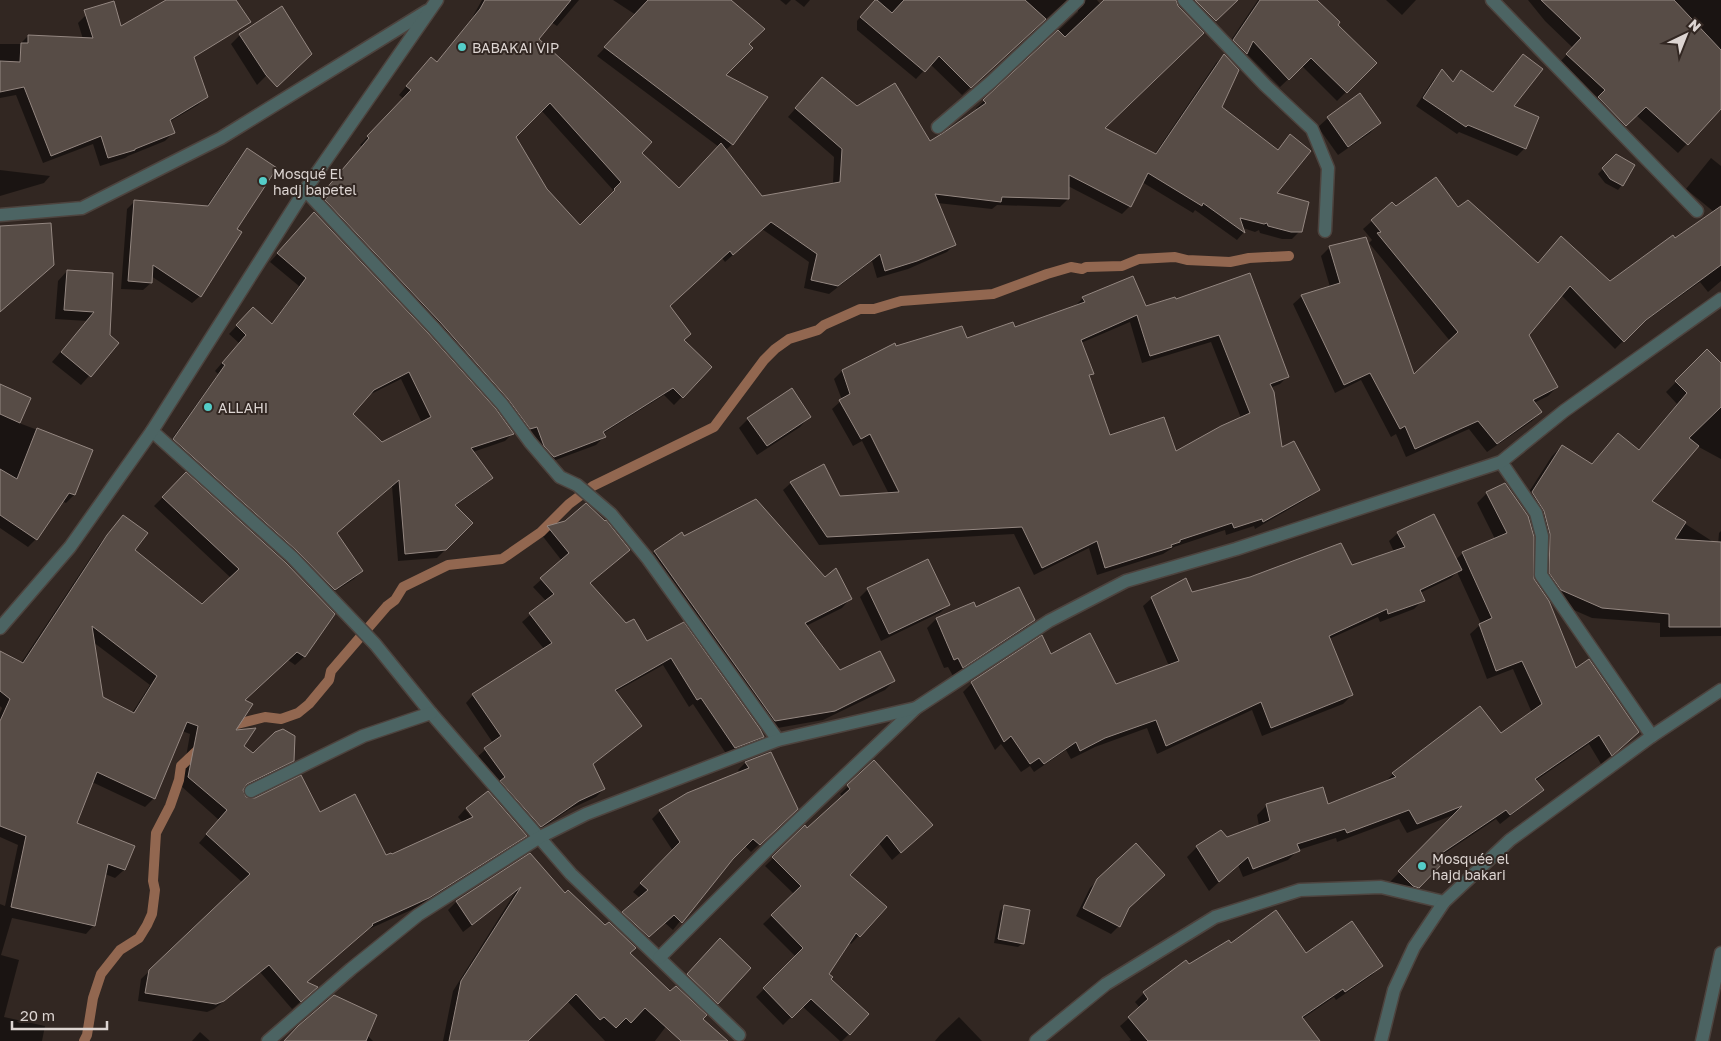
<svg xmlns="http://www.w3.org/2000/svg" width="1721" height="1041" viewBox="0 0 1721 1041" font-family="'Golos Text',sans-serif">
  <style>
    .shadow { fill: #0007; fill-rule: evenodd }
    .lines { fill: none; stroke-linecap: round; stroke-linejoin: round }
    .stream { stroke: #926750; stroke-width: 10 }
    .building { fill: #574c46; stroke: #948781; fill-rule: evenodd }
    .minor-casing { stroke: #4d433e; stroke-width: 15 }
    .minor { stroke: #4c6463; stroke-width: 12 }
    .poi-dot { fill: #54cdc8; stroke: #322722; stroke-width: 2 }
    .labels { text-anchor: middle; dominant-baseline: central; stroke-width: 4; stroke-linejoin: round; paint-order: stroke }
    .poi-label { font-size: 14px; fill: #ddd5d2; stroke: #322722; text-anchor: start }
  </style>
  <rect width="100%" height="100%" fill="#322722"/>
  <g class="shadow">
    <polygon points="168,0 189,0 186,38 206,97 198,105 169,122 173,133 165,141 128,156 125,158 100,166 93,144 43,163 16,95 0,98 0,44 20,44 28,36 83,39 78,23 86,15 120,28"/>
    <path d="M482,0H579L557,26L551,22L537,39L640,153L679,189L719,147L597,56L636,15L613,0H729L747,44L724,75L732,144L725,151L761,198L833,184L834,157L788,117L814,87L929,142L978,111L976,108L984,101L1078,12V7L1070,0H1097L1104,8L1112,0H1165L1103,128L1154,155L1216,63L1224,55L1221,108L1277,151L1283,144L1274,194L1300,231L1292,239H1282L1260,233L1259,230L1255,232L1243,228L1244,232L1237,240L1195,210L1193,213L1142,182L1130,206L1122,214L1068,186V199L1060,207L997,205L992,209L937,203L955,244L947,252L908,269L877,278L872,261L829,294L804,288L809,262L762,229L725,262L722,258L668,306L683,341L710,368L674,405L664,395L602,434L604,437L596,445L545,464L529,434L318,199L362,147L360,145L404,99L399,95L423,66L436,63L472,18ZM541,110L614,191L580,227L546,190L515,137Z"/>
    <polygon points="780,0 791,0 786,5"/>
    <polygon points="795,0 810,0 804,7"/>
    <polygon points="875,0 1067,0 962,95 930,64 916,79 857,30 857,21"/>
    <polygon points="1258,0 1315,0 1336,25 1375,63 1337,101 1302,66 1280,87 1246,53 1237,62 1225,49"/>
    <polygon points="1386,0 1416,0 1402,15"/>
    <polygon points="1528,0 1721,0 1721,103 1710,119 1678,153 1636,115 1616,134 1559,63 1573,48 1545,21"/>
    <polygon points="297,32 266,76 257,85 231,44 240,35"/>
    <polygon points="1523,55 1512,107 1525,148 1517,156 1459,132 1457,134 1416,106 1434,79 1442,71 1452,82 1461,72 1492,93"/>
    <polygon points="1328,118 1379,123 1370,133 1338,155 1318,127"/>
    <polygon points="247,150 235,230 200,296 192,303 151,276 151,283 143,290 121,289 127,209 134,202 206,207 240,157"/>
    <polygon points="1616,155 1622,185 1618,190 1605,183 1598,174"/>
    <polygon points="1711,158 1721,166 1721,281 1708,292 1700,282 1636,328 1615,349 1561,295 1528,335 1557,387 1548,396 1534,403 1541,412 1532,421 1487,452 1469,429 1406,457 1396,434 1391,437 1361,380 1335,393 1293,304 1302,296 1330,287 1321,256 1330,247 1414,376 1450,341 1369,243 1372,240 1363,229 1372,221 1395,208 1458,209 1537,264 1610,282 1714,212 1686,189"/>
    <polygon points="0,170 50,176 44,183 0,196"/>
    <path d="M307,221L512,434L505,441L473,452L491,478L483,486L455,506L472,523L437,558L398,561L392,486L336,533L362,571L354,579L326,597L166,447L218,374L215,371L239,343L229,334L246,316L271,325L299,286L270,262ZM401,379L422,423L382,444L351,414L367,396Z"/>
    <polygon points="67,271 111,274 108,335 118,343 81,385 52,362 87,321 55,319 58,281"/>
    <path d="M1083,298L1145,307L1174,298L1288,376L1280,384L1270,388L1281,449L1318,490L1310,497L1255,529L1254,526L1226,535L1225,530L1174,547L1163,554L1097,575L1089,548L1034,575L1014,534L819,545L783,490L791,483L840,497L889,494L862,441L853,446L832,409L842,400L834,379L842,371L894,344L896,348L967,340L1014,328L1075,306ZM1130,322L1142,363L1211,342L1241,418L1175,453L1110,437L1088,377L1093,373L1081,343Z"/>
    <polygon points="1707,351 1721,365 1721,459 1697,446 1650,501 1718,545 1719,533 1721,531 1721,636 1660,637 1660,623 1592,618 1551,600 1534,521 1522,503 1552,456 1562,446 1591,465 1618,434 1638,451 1677,404 1666,392"/>
    <polygon points="0,385 30,398 19,423 91,450 74,495 66,503 62,501 36,539 28,547 0,528"/>
    <polygon points="809,417 800,427 757,455 739,428 748,419"/>
    <path d="M186,474L333,614L304,657L295,665L288,660L244,700L234,732L242,746L253,755L293,760L284,769L242,790L245,799L320,813L385,857L392,856L463,823L458,817L465,809L476,823L525,836L517,844L420,906L367,930L305,983L308,995L292,1009L260,972L214,1009L207,1012L138,1001L141,979L243,883L199,843L219,820L181,786L190,734L182,731L154,798L145,807L92,782L75,823L124,870L115,878L105,874L94,925L86,934L12,918L1,955L19,960L4,1017L45,1026L42,1041H0V904L5,906L18,845L0,837V713L2,708L0,706V664L21,663L99,545L115,525L133,550L202,605L231,578L154,506ZM93,642L150,685L132,713L101,698Z"/>
    <polygon points="1487,493 1533,579 1575,669 1628,741 1601,764 1589,744 1535,781 1542,790 1532,799 1500,824 1496,819 1439,857 1443,861 1408,897 1404,896 1390,882 1456,814 1407,833 1399,819 1337,842 1336,838 1298,850 1288,860 1243,877 1238,865 1209,891 1187,857 1197,847 1259,826 1257,815 1266,806 1327,805 1383,784 1393,774 1500,735 1532,713 1513,669 1487,679 1470,634 1481,624 1457,572 1451,578 1420,593 1423,600 1414,609 1380,622 1378,617 1329,639 1352,695 1343,704 1262,736 1252,710 1157,754 1147,728 1095,747 1071,759 1066,750 1034,772 1030,766 1021,772 1001,744 995,750 963,692 972,683 1050,655 1115,685 1169,666 1143,606 1152,598 1192,594 1351,567 1394,552 1389,541 1398,533 1455,560 1463,553 1495,539 1477,503"/>
    <polygon points="548,527 628,550 589,584 626,625 646,642 683,624 762,737 755,744 727,755 693,704 689,707 663,665 615,692 641,726 592,765 604,789 596,797 570,809 533,834 477,757 493,743 466,703 473,695 544,649 522,622 546,601 533,587 562,561 541,534"/>
    <polygon points="681,534 684,538 825,578 850,599 842,608 806,626 839,672 894,681 885,690 823,720 766,730 646,561 654,552"/>
    <polygon points="868,589 949,604 941,612 881,641 860,597"/>
    <polygon points="975,609 1033,620 1024,630 953,676 948,667 944,668 927,628 936,619"/>
    <polygon points="874,761 931,825 892,860 878,842 848,875 885,907 851,944 848,942 827,974 849,1034 842,1041 840,1041 802,1006 783,1025 756,997 796,957 763,924 794,894 765,866 805,827 806,830 843,797 840,794"/>
    <polygon points="745,763 796,809 751,852 745,846 730,859 673,930 665,923 640,944 615,920 640,898 633,892 673,851 652,819 660,811 740,773 738,770"/>
    <polygon points="530,855 565,895 683,1004 655,1041 605,1041 567,1001 527,1041 443,1041 453,991 516,891 463,932 448,910 456,902"/>
    <polygon points="1098,880 1128,908 1119,926 1111,934 1076,916 1090,888"/>
    <polygon points="1004,907 1023,943 1018,947 994,943 1000,911"/>
    <polygon points="1231,945 1306,955 1381,966 1372,975 1336,1000 1334,997 1302,1019 1318,1041 1129,1041 1131,1040 1120,1026 1140,1008 1135,1002 1144,993 1188,966"/>
    <polygon points="959,1017 982,1041 935,1041 940,1035"/>
    <polygon points="200,1032 210,1041 192,1041"/>
    <polygon points="367,1035 373,1041 285,1041"/>
  </g>
  <g class="lines">
    <g class="stream">
      <polyline points="229,726 265,717 281,719 298,713 309,704 329,680 331,671 387,606 395,600 403,587 448,565 502,559 541,532 569,504 593,486 714,427 764,360 775,349 789,339 818,330 824,325 860,309 874,309 901,301 993,294 1047,274 1071,267 1082,269 1086,267 1122,266 1139,259 1175,257 1187,260 1230,262 1249,258 1289,256"/>
      <polyline points="84,1041 87,1035 93,998 101,974 120,950 139,938 147,925 152,914 155,890 153,881 156,833 170,806 179,780 181,766 200,748"/>
    </g>
  </g>
  <g class="building">
    <polygon points="166,0 236,0 251,22 194,57 208,97 170,120 175,133 135,149 135,150 108,158 101,136 51,156 24,87 0,92 0,61 20,62 21,43 28,43 28,35 93,38 84,10 114,1 121,26"/>
    <path d="M485,0H571L539,39L652,142L642,153L679,188L721,143L762,196L840,182L842,149L795,108L822,77L857,106L895,83L930,141L943,133L986,103L983,100L1058,30L1065,37L1104,0H1176L1178,6L1204,33L1105,128L1156,154L1224,54L1239,70L1222,107L1278,150L1290,134L1311,151L1277,193L1309,202L1302,232H1291L1268,226L1267,223L1264,224L1240,218L1245,233L1203,203L1202,206L1148,173L1131,207L1069,175V199L1002,197L1001,202L935,194L956,245L917,261L885,271L880,254L838,286L811,280L817,254L771,222L733,255L730,251L670,306L691,334L684,340L712,367L683,398L673,388L603,432L606,437L554,457L544,446L537,427L530,429L508,399L440,322L325,200L330,194L325,190L369,138L367,136L411,90L406,86L431,57L437,62L480,9ZM550,103L621,182L614,189L615,190L580,225L547,189L516,137Z"/>
    <polygon points="648,0 731,0 765,29 749,44 753,48 726,75 768,97 733,145 604,47"/>
    <polygon points="875,0 877,0 892,13 904,0 1025,0 1046,19 971,88 939,56 925,72 860,17"/>
    <polygon points="1195,0 1238,0 1216,21"/>
    <polygon points="1260,0 1317,0 1340,22 1338,25 1377,63 1347,93 1311,58 1289,80 1253,41 1247,54 1233,40"/>
    <polygon points="1541,0 1674,0 1721,50 1721,109 1688,145 1646,107 1626,126 1598,97 1605,90 1566,54 1581,38"/>
    <polygon points="282,6 312,54 277,87 266,75 239,34"/>
    <polygon points="1523,54 1543,69 1514,106 1539,117 1526,149 1468,125 1466,127 1423,98 1442,69 1453,82 1461,70 1493,92"/>
    <polygon points="1360,93 1381,123 1348,147 1327,117"/>
    <polygon points="247,148 277,168 237,229 242,232 201,297 153,265 152,283 128,281 134,200 208,206"/>
    <polygon points="1616,154 1635,165 1623,186 1610,179 1602,168"/>
    <polygon points="1436,177 1458,207 1468,200 1538,263 1561,236 1610,281 1673,235 1675,238 1721,206 1721,265 1646,320 1624,342 1570,286 1529,335 1558,387 1533,400 1542,412 1497,444 1478,421 1415,449 1405,426 1400,429 1370,373 1344,385 1301,295 1340,283 1329,246 1366,237 1414,374 1458,332 1377,233 1381,232 1371,220 1392,202 1396,206"/>
    <path d="M314,212L428,333L496,409L514,434L471,448L493,478L455,505L473,523L446,550L405,554L399,480L337,533L363,571L335,590L297,551L173,439L225,365L222,363L246,335L236,325L253,307L272,324L306,278L277,253ZM409,372L431,417L382,442L353,414L374,390Z"/>
    <polygon points="51,223 54,265 0,312 0,226"/>
    <polygon points="67,270 113,273 110,335 119,343 91,377 61,352 94,312 64,310"/>
    <path d="M1250,273L1289,377L1270,384L1274,392L1282,447L1294,441L1320,490L1263,522L1262,519L1234,528L1232,523L1180,540V542L1171,545L1172,547L1105,568L1097,541L1042,568L1022,527L827,537L790,482L824,464L840,496L899,492L870,434L861,439L839,400L850,394L842,370L895,343L896,346L962,326L967,338L1013,322L1015,327L1085,302L1082,297L1133,276L1146,306L1175,297L1176,299ZM1137,315L1150,356L1219,335L1250,413L1221,426L1176,451L1164,417L1110,435L1089,375L1094,374L1081,340Z"/>
    <polygon points="1707,349 1721,363 1721,407 1689,438 1699,446 1652,501 1686,522 1675,539 1721,542 1721,627 1669,627 1669,614 1602,608 1561,590 1549,573 1550,534 1544,511 1532,492 1562,445 1592,464 1618,433 1639,450 1687,393 1675,381"/>
    <polygon points="0,384 31,398 20,423 0,414"/>
    <polygon points="792,388 811,417 767,446 747,418"/>
    <polygon points="37,428 93,450 75,495 69,493 37,540 0,515 0,469 17,479"/>
    <path d="M186,472L286,563L335,614L305,657L297,652L245,700L253,704L236,730L256,728L244,746L253,753L275,732L283,729L295,736L294,761L247,784L243,790L246,797L255,798L301,775L320,812L355,794L386,855L391,853L392,854L473,817L466,808L488,791L527,836L429,898L372,924L373,925L307,982L318,987L301,1002L269,965L224,1001L216,1004L145,993L149,970L250,874L206,834L227,810L188,777L198,726L187,722L155,799L97,772L77,823L135,846L125,870L108,864L95,926L11,907L26,836L0,826V721L10,699L0,691V651L23,663L107,535L123,515L148,533L135,550L202,604L239,569L162,497ZM92,626L157,676L134,713L103,697Z"/>
    <polygon points="1505,483 1528,516 1534,537 1534,579 1549,601 1576,668 1589,659 1639,732 1612,756 1599,735 1535,779 1544,790 1510,815 1506,810 1439,855 1445,861 1419,888 1413,886 1398,871 1462,806 1417,824 1409,810 1347,833 1345,829 1297,844 1300,851 1253,869 1248,857 1219,882 1196,846 1221,830 1227,837 1270,821 1266,804 1323,787 1328,804 1396,777 1392,773 1480,706 1501,733 1542,704 1522,661 1496,671 1479,624 1492,618 1462,552 1507,533 1486,492"/>
    <polygon points="756,499 825,577 836,568 852,599 805,623 840,670 880,651 895,681 835,711 775,721 654,551 682,532 684,536"/>
    <polygon points="586,503 605,521 606,520 630,550 590,583 626,623 634,619 647,641 684,622 760,729 764,737 735,748 701,698 697,700 671,658 615,690 642,726 593,764 605,789 579,801 541,827 500,781 505,777 484,748 501,736 472,694 552,643 529,613 554,594 540,578 569,553 547,526 565,521"/>
    <polygon points="1434,514 1462,570 1420,590 1425,601 1388,614 1387,609 1329,636 1353,695 1271,728 1261,702 1166,746 1156,720 1105,738 1080,751 1076,742 1044,764 1039,758 1030,764 1011,736 1004,742 971,682 1042,635 1051,654 1090,633 1116,684 1179,661 1151,597 1186,578 1192,592 1250,577 1341,543 1352,565 1405,547 1397,532"/>
    <polygon points="928,559 950,605 889,634 867,588"/>
    <polygon points="1019,587 1035,620 963,668 958,658 954,660 936,618 974,602 976,607"/>
    <polygon points="771,752 798,809 760,845 753,839 733,859 682,923 674,915 649,937 622,912 648,890 640,883 680,842 659,810 687,793 749,768 745,762"/>
    <polygon points="874,760 933,825 901,853 887,835 850,875 887,907 860,937 856,933 829,974 833,977 831,979 869,1014 850,1035 811,999 792,1018 763,988 803,948 771,915 801,886 772,857 805,825 807,828 850,789 847,785"/>
    <polygon points="1136,843 1165,875 1129,908 1120,927 1083,908 1097,879"/>
    <polygon points="530,853 565,893 568,890 605,925 609,922 636,948 630,953 670,991 676,986 707,1015 703,1019 728,1041 681,1041 645,1008 631,1023 626,1018 616,1028 604,1017 600,1020 576,994 528,1041 449,1041 461,981 521,887 472,925 456,901"/>
    <polygon points="1004,905 1030,910 1024,944 998,939"/>
    <polygon points="1276,910 1306,953 1352,921 1383,966 1345,992 1343,989 1302,1017 1320,1041 1148,1041 1128,1017 1148,999 1143,992 1186,960 1189,964 1229,940 1231,943"/>
    <polygon points="720,938 751,968 718,1004 687,974"/>
    <polygon points="334,995 377,1015 366,1041 284,1041 298,1026"/>
  </g>
  <g class="lines">
    <g class="minor-casing">
      <g id="minor">
        <polyline points="1184,0 1265,85 1312,129 1328,168 1325,231"/>
        <polyline points="1492,0 1697,211"/>
        <polyline points="938,127 991,82 1078,0"/>
        <polyline points="305,190 434,328 502,404 530,442 560,477 577,485 611,514 648,559 778,740"/>
        <polyline points="0,215 82,208 221,138 427,11"/>
        <polyline points="152,431 292,557 375,644 431,713 571,874 739,1035"/>
        <polyline points="1501,462 1536,513 1542,536 1541,575 1652,736"/>
        <polyline points="0,628 70,547 152,431 305,190 437,0"/>
        <polyline points="251,791 363,736 431,713"/>
        <polyline points="659,958 772,845 916,708 1049,621 1126,581 1236,549 1501,462 1564,411 1721,299"/>
        <polyline points="268,1041 351,969 418,915 540,837 586,814 778,740 916,708"/>
        <polyline points="1036,1041 1106,984 1215,917 1300,890 1381,887 1444,902"/>
        <polyline points="1381,1041 1394,990 1414,947 1444,902 1510,840 1652,736 1721,690"/>
        <polyline points="1702,1041 1721,953"/>
      </g>
    </g>
    <use href="#minor" class="minor"/>
  </g>
  <g class="poi-dot">
    <circle cx="462" cy="47" r="5"/>
    <circle cx="263" cy="181" r="5"/>
    <circle cx="208" cy="407" r="5"/>
    <circle cx="1422" cy="866" r="5"/>
  </g>
  <g class="labels">
    <g class="poi-label">
      <text x="472" y="47">BABAKAI VIP</text>
      <text x="273" y="173">Mosqué El<tspan x="273" dy="16">hadj bapetel</tspan></text>
      <text x="218" y="407">ALLAHI</text>
      <text x="1432" y="858">Mosquée el<tspan x="1432" dy="16">hajd bakari</tspan></text>
    </g>
  </g>
  <g transform="translate(1686 35) rotate(43)" stroke="#322722" stroke-width="4" paint-order="stroke">
  <path d="M0-4L9 19L0 12L-9 19Z" fill="#ddd5d2"/>
  <text y="-8" font-size="14" font-weight="bold" text-anchor="middle" fill="#ddd5d2">N</text>
  </g>
  <path d="M12 1021v8h95v-8" fill="none" stroke="#ddd5d2" stroke-width="2.5"/>
  <text x="20" y="1021" font-size="15" fill="#ddd5d2" stroke="#322722" stroke-width="4" paint-order="stroke">20 m</text>
</svg>
